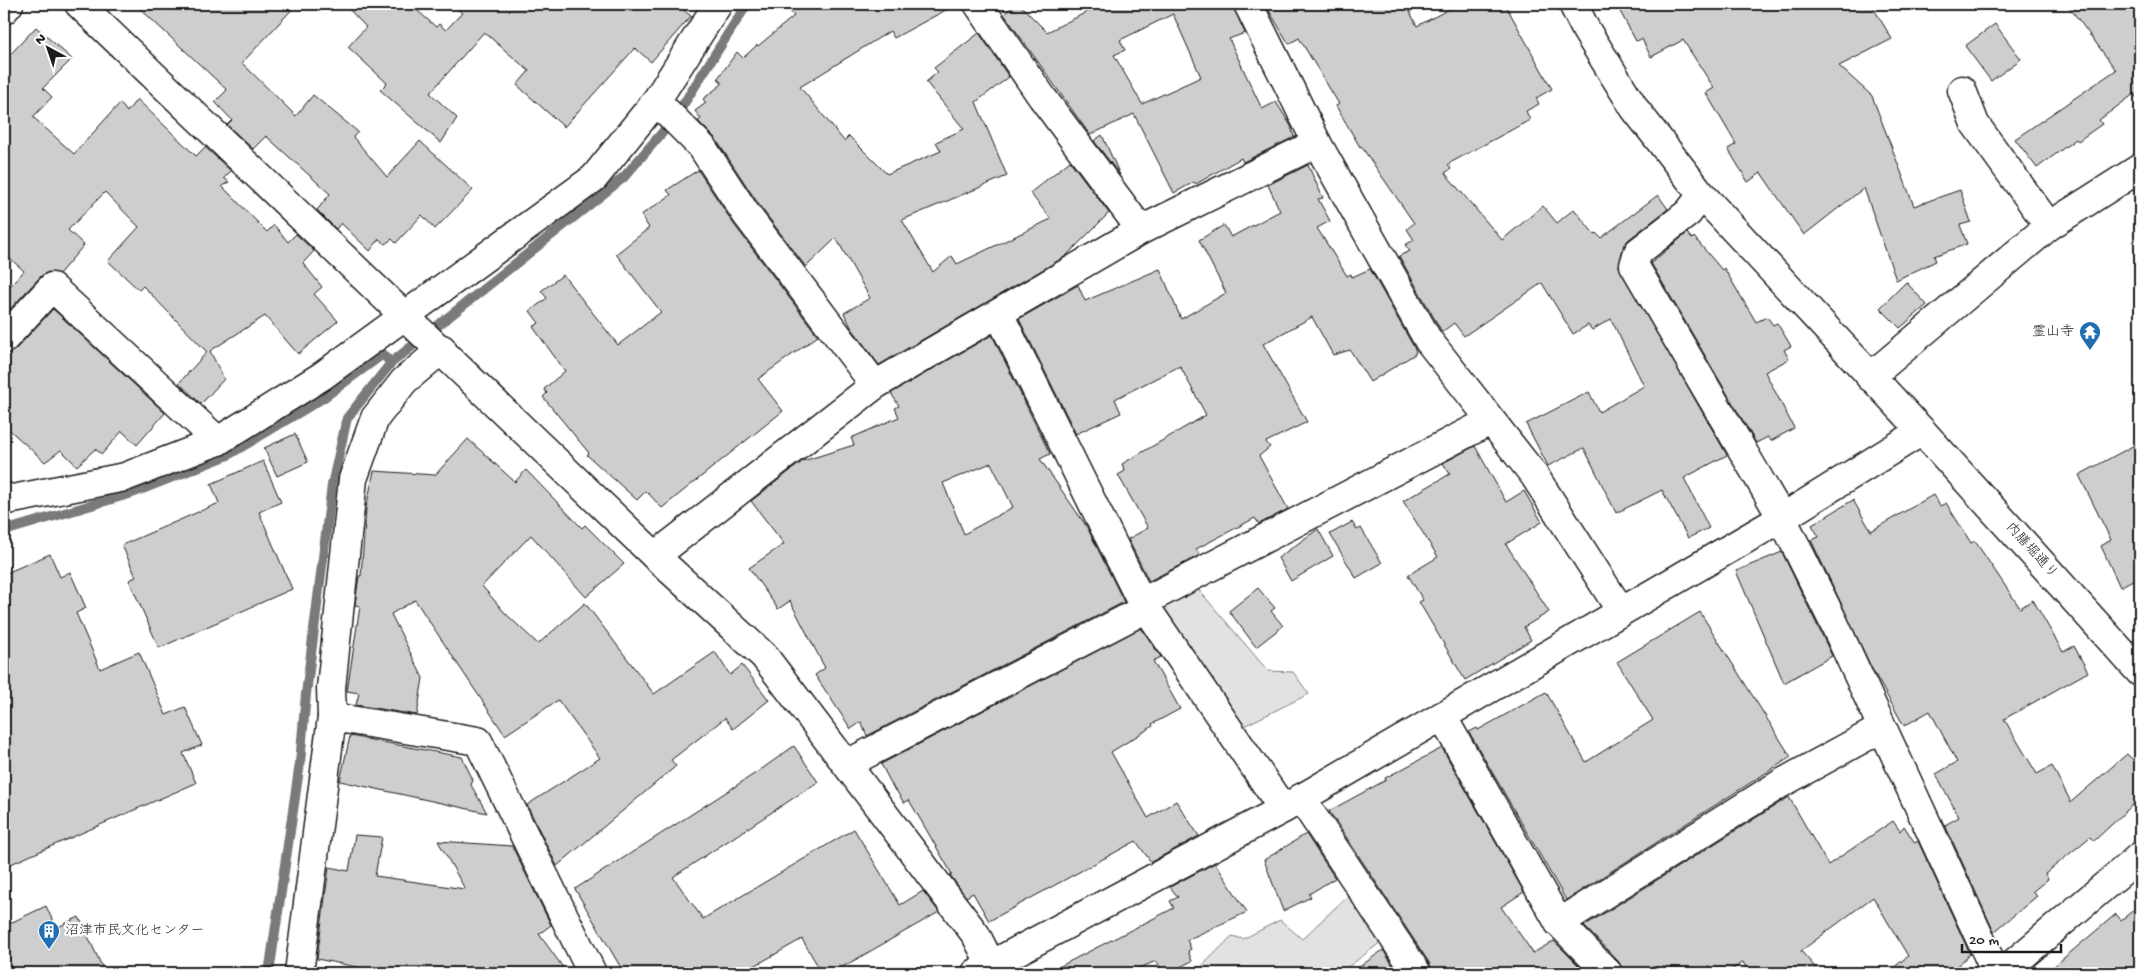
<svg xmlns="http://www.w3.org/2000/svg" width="2144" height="977" viewBox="0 0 2144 977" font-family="'Gochi Hand','Klee One',sans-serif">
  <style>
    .green { fill: #e2e2e2; stroke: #7f7f7f }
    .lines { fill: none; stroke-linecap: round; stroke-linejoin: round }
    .stream { stroke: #7a7a7a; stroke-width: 10 }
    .building { fill: #cecece; stroke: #1c1c1c; fill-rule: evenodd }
    .minor-casing { stroke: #1c1c1c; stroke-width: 31 }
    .major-casing { stroke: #1c1c1c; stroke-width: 31 }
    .minor { stroke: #fff; stroke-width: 28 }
    .major { stroke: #fff; stroke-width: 28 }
    .labels { text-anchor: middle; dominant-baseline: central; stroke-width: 4.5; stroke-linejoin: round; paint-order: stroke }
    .poi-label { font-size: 14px; fill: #1c1c1c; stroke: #fff; text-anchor: end }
    .street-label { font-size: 14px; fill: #1c1c1c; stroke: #fff }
  </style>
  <rect width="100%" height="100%" fill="#fff"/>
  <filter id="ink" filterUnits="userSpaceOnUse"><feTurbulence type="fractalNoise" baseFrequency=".02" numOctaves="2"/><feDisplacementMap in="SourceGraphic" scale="10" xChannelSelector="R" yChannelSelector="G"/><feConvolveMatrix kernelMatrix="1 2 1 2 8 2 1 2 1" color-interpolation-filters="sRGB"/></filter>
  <g filter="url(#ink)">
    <g class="green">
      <polygon points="1198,589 1268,671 1293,672 1309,694 1244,726 1157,611"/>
      <polygon points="1353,891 1385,939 1340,973 1195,973 1232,936 1243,939 1280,920 1302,939"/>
    </g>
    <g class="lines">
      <g class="stream">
        <polyline points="4,531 132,493 228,455 323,398 383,354 391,363 624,177 674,119 747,4"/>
        <polyline points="269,973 300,763 306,694 332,485 347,418 391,363"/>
      </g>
    </g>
    <g class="building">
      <polygon points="135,4 297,4 242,63 296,116 313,95 358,132 353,137 387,177 420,141 473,190 435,229 422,215 396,243 392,239 385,244 379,239 370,251 341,223 336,229 317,210 330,194 266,136 253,149 227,125 232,120 215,102 227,90"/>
      <polygon points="344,4 410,4 436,27 439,24 446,30 462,13 451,4 676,4 691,16 651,62 635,48 564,127 517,85 529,71 484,32 430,93 457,118 441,143 380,90 387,83 348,47 366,27"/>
      <polygon points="785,4 957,4 894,38 890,31 800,87 844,141 849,136 887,174 941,151 936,142 964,129 926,82 938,72 934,68 979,33 1009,77 976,102 1007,176 902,220 933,272 952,256 957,264 1051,219 1030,193 1070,161 1109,213 1066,256 879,365 851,327 844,313 870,298 836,238 806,267 759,205 715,138 698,121 701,119 695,111 706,103 703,99 722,84 718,78 737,52 743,58 757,45 758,46 794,16"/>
      <path d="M1016,4H1019L1047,32L1103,4H1232L1245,33L1229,39L1262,109L1276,102L1291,126L1294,137L1243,162L1241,158L1196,184L1194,182L1174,193L1134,114L1090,135L1004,14ZM1173,14L1201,77L1142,104L1114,55L1125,50L1120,40Z"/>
      <polygon points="1265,4 1406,4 1417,26 1459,4 1505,4 1552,89 1536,98 1539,104 1526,111 1530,120 1448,164 1451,169 1445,173 1502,240 1543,206 1557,223 1574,209 1594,234 1596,233 1601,238 1658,195 1668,209 1628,240 1623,247 1619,267 1727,455 1684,478 1709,528 1688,538 1662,490 1616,513 1584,448 1548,466 1526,424 1589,392 1599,412 1644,386 1611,319 1592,330 1588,325 1573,334 1542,283 1464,336 1454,323 1442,332 1399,256 1410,251 1405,245 1414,240 1407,229 1414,223 1361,146 1360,147 1336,106 1339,104 1299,38 1289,44"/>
      <polygon points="1616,4 1871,4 1892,39 1839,66 1872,96 1914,206 1960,190 1971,222 1960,225 1967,244 1934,256 1936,261 1896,280 1864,188 1804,235 1761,173 1748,182 1728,149 1736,144 1706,93 1714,88 1683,40 1651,57 1642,39 1636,41"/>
      <polygon points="2067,4 2140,4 2140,103 2134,94 2099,120 2102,124 2078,141 2076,139 2037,168 2015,139 2116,70"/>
      <polygon points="1995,24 2021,59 1991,81 1965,46"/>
      <polygon points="36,27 72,59 43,88 52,97 33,117 74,154 120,103 127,112 137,99 196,156 205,147 231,171 224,178 229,182 222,186 267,232 274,225 288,242 296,234 314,251 303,263 322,287 314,294 338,321 298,354 265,316 210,351 224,379 201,404 179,383 207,352 143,286 139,290 108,261 139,227 105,192 68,230 84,245 59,274 48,272 41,276 10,309 4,303 4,293 24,271 4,253 4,61"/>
      <polygon points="1102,135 1120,175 1094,141"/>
      <polygon points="1308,165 1323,198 1318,199 1330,221 1317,228 1347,276 1351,274 1352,277 1370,269 1416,351 1415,354 1370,382 1350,350 1333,355 1312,317 1263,344 1307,422 1266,442 1270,447 1259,456 1288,509 1259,524 1255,518 1196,549 1200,555 1149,581 1128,539 1148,528 1118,475 1125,471 1122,464 1206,415 1180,366 1115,399 1121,413 1076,434 1019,319 1078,285 1085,301 1160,269 1181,319 1226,293 1199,240 1224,225 1231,237 1280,211 1268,185"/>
      <polygon points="698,170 733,223 818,336 758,379 783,411 662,508 646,491 637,500 587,455 589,453 543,397 547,393 544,389 565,371 533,327 539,323 530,311 547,298 541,291 563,275 618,345 661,312 616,254 649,228 641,215 671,195 667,190"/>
      <polygon points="1687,233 1692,239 1694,237 1722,270 1724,268 1756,322 1767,317 1773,325 1777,323 1791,346 1784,350 1789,359 1765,372 1794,428 1771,441 1768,437 1756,443 1651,263"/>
      <polygon points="1906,282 1927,305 1900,328 1880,308"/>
      <polygon points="53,309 165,413 137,445 122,431 102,454 95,449 77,466 61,450 45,462 4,425 4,355 15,350"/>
      <path d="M992,335L1050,454L1040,459L1087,527L1124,602L867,736L861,722L851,729L815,675L825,668L790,601L778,609L749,568L784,544L751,501L803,461L854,445L851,438L899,417L895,408L899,406L891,393ZM991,463L1013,507L964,534L943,483Z"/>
      <polygon points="295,434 308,462 277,476 264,448"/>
      <polygon points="468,439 515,482 526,470 582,528 585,525 624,564 586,597 531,535 482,586 506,614 538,644 585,603 654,694 715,652 730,675 742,665 769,700 733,729 725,718 671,760 676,766 557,866 527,805 600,758 558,700 505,735 415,600 391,614 423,678 417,715 356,705 359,693 347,691 360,606 355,605 359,576 361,576 366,508 374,471 435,475"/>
      <polygon points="2140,442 2140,576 2120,587 2101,546 2111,540 2079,475"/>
      <polygon points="1475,446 1506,502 1524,491 1542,522 1506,544 1549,612 1524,627 1531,640 1465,680 1419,602 1423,600 1408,575 1438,557 1403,501 1450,474 1443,463"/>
      <polygon points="263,461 281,502 259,512 292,589 159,648 129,580 136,577 122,545 219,503 211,484"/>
      <polygon points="1933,495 1940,506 1946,503 1971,543 1975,541 2020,608 2033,600 2063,652 2074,646 2088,672 2004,719 2037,774 2052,766 2071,802 2127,754 2140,767 2140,798 2094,841 2090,837 2045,874 2048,879 2032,892 2037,896 1994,932 1945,825 1959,817 1936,774 1957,762 1930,711 1904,726 1872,669 1811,540 1819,537 1812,525 1853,500 1871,531"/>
      <polygon points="1352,522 1357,530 1361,528 1382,563 1356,578 1330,534"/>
      <polygon points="1318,529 1333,556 1291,581 1278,558"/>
      <polygon points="1782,552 1832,656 1784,683 1736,571"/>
      <polygon points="50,554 60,577 70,572 86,608 76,613 100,669 139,652 166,715 185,707 202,745 183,753 196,783 4,867 4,574"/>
      <polygon points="1258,588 1275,608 1271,611 1283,626 1256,647 1229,611"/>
      <polygon points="1700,612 1791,757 1566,900 1469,732 1477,728 1478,730 1546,692 1586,762 1653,720 1617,662"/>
      <polygon points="1141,628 1161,657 1153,661 1180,709 1152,724 1153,726 1111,752 1148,818 1176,801 1199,836 1151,862 1136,841 989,921 973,893 966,897 950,875 952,874 909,800 904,803 896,790 895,791 881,764"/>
      <polygon points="350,736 462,757 473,780 471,785 487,813 340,781"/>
      <polygon points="794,746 818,782 673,877 703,919 854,829 900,905 923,891 939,912 832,973 822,973 802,939 742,973 624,973 575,889 759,771"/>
      <polygon points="1442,748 1524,892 1501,907 1533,953 1554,941 1586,973 1432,973 1430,964 1329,811 1386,780 1385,778"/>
      <polygon points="1789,797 1828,865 1893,821 1900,831 1904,826 1915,843 1918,841 1970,954 1949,973 1887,973 1908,956 1873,897 1801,951 1820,973 1749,973 1743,962 1727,973 1623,973 1619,962 1584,926"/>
      <polygon points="1306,834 1335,878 1309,894 1311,897 1283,911 1264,860"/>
      <polygon points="355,835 382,837 375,876 465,889 438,841 512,846 551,925 539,934 567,973 387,973 317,959 329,867 349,871"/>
      <polygon points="1215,863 1247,912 1187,940 1191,949 1188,951 1192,961 1168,973 1165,973 1156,961 1128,973 1047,973 1174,908 1170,901 1178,897 1170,887"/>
      <polygon points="2140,905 2140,973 2046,973 2116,914 2121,920"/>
      <polygon points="46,906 56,928 79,917 105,973 4,973 4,926"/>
      <polygon points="1383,950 1398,973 1351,973"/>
    </g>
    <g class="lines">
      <g class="minor-casing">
        <g id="minor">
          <polyline points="79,4 655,556 764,656 976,935 991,965 998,973"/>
          <polyline points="978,4 1042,97 1141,230"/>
          <polyline points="1248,4 1317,143 1428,340 1534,475 1621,611"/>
          <polyline points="1573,4 1586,30 1635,109 1702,195 1922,431 2140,672"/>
          <polyline points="1962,90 1975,124 2049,226"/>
          <polyline points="656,101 702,147 746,214 875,385"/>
          <polyline points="1702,195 1688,213 1638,252 1634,265 1782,518 1833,621 1991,962 2001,973"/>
          <polyline points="999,314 1139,597 1283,809"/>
          <polyline points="4,339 52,287 218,441"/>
          <polyline points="1870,377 2049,226 2140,168"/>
          <polyline points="4,496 8,500 125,477 218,441 322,376 594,178 656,101 718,4"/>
          <polyline points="655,556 875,385 1141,230 1317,143"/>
          <polyline points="1143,602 1490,421"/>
          <polyline points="1442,716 1559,923 1608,973"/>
          <polyline points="332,717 478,741 592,973"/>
          <polyline points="847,764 1147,608"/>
          <polyline points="1301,798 1417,973"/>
          <polyline points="1559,923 1780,784 1882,728"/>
          <polyline points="299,973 332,717 331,688 353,479 375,418 404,381 442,349"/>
          <polyline points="976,973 1283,809 1782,518 1922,431"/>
          <polyline points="2002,973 2140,856"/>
        </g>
      </g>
      <g class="major-casing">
        <polyline id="major" points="4,10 9,4"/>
      </g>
      <use href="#minor" class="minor"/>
      <use href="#major" class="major"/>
    </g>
  </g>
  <defs>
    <g id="temple-pin" transform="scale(1.125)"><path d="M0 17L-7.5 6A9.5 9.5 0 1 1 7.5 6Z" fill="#1f6fb2" stroke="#fff"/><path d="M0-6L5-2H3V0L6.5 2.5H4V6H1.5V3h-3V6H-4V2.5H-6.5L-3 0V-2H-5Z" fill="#fff"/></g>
    <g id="building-pin" transform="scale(1.125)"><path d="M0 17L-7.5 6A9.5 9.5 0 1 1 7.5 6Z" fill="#1f6fb2" stroke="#fff"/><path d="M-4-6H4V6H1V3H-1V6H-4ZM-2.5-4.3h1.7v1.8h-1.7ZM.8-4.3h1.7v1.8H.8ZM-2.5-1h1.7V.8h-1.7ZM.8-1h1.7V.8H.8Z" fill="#fff"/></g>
  </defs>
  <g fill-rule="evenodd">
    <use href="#temple-pin" x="2090" y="332"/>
    <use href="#building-pin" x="49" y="931"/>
  </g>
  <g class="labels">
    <g class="poi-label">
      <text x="2074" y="332">霊山寺</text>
      <text x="65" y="931" text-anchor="start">沼津市民文化センター</text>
    </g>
    <g class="street-label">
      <text transform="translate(2031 551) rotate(48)">内膳堀通り</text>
    </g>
  </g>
  <rect width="2144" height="977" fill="none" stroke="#fff" stroke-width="20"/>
  <rect x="10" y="10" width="2124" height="957" fill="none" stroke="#1c1c1c" stroke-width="2" filter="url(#ink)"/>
  <g transform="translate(48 48) rotate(320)" stroke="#ffffff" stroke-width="4" paint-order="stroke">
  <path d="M0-4L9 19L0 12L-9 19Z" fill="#1c1c1c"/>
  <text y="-8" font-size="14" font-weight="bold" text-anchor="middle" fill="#1c1c1c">N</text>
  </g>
  <path d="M1962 944v8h99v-8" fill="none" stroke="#1c1c1c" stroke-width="2.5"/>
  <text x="1969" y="944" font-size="15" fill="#1c1c1c" stroke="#ffffff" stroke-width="4" paint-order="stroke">20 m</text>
</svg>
